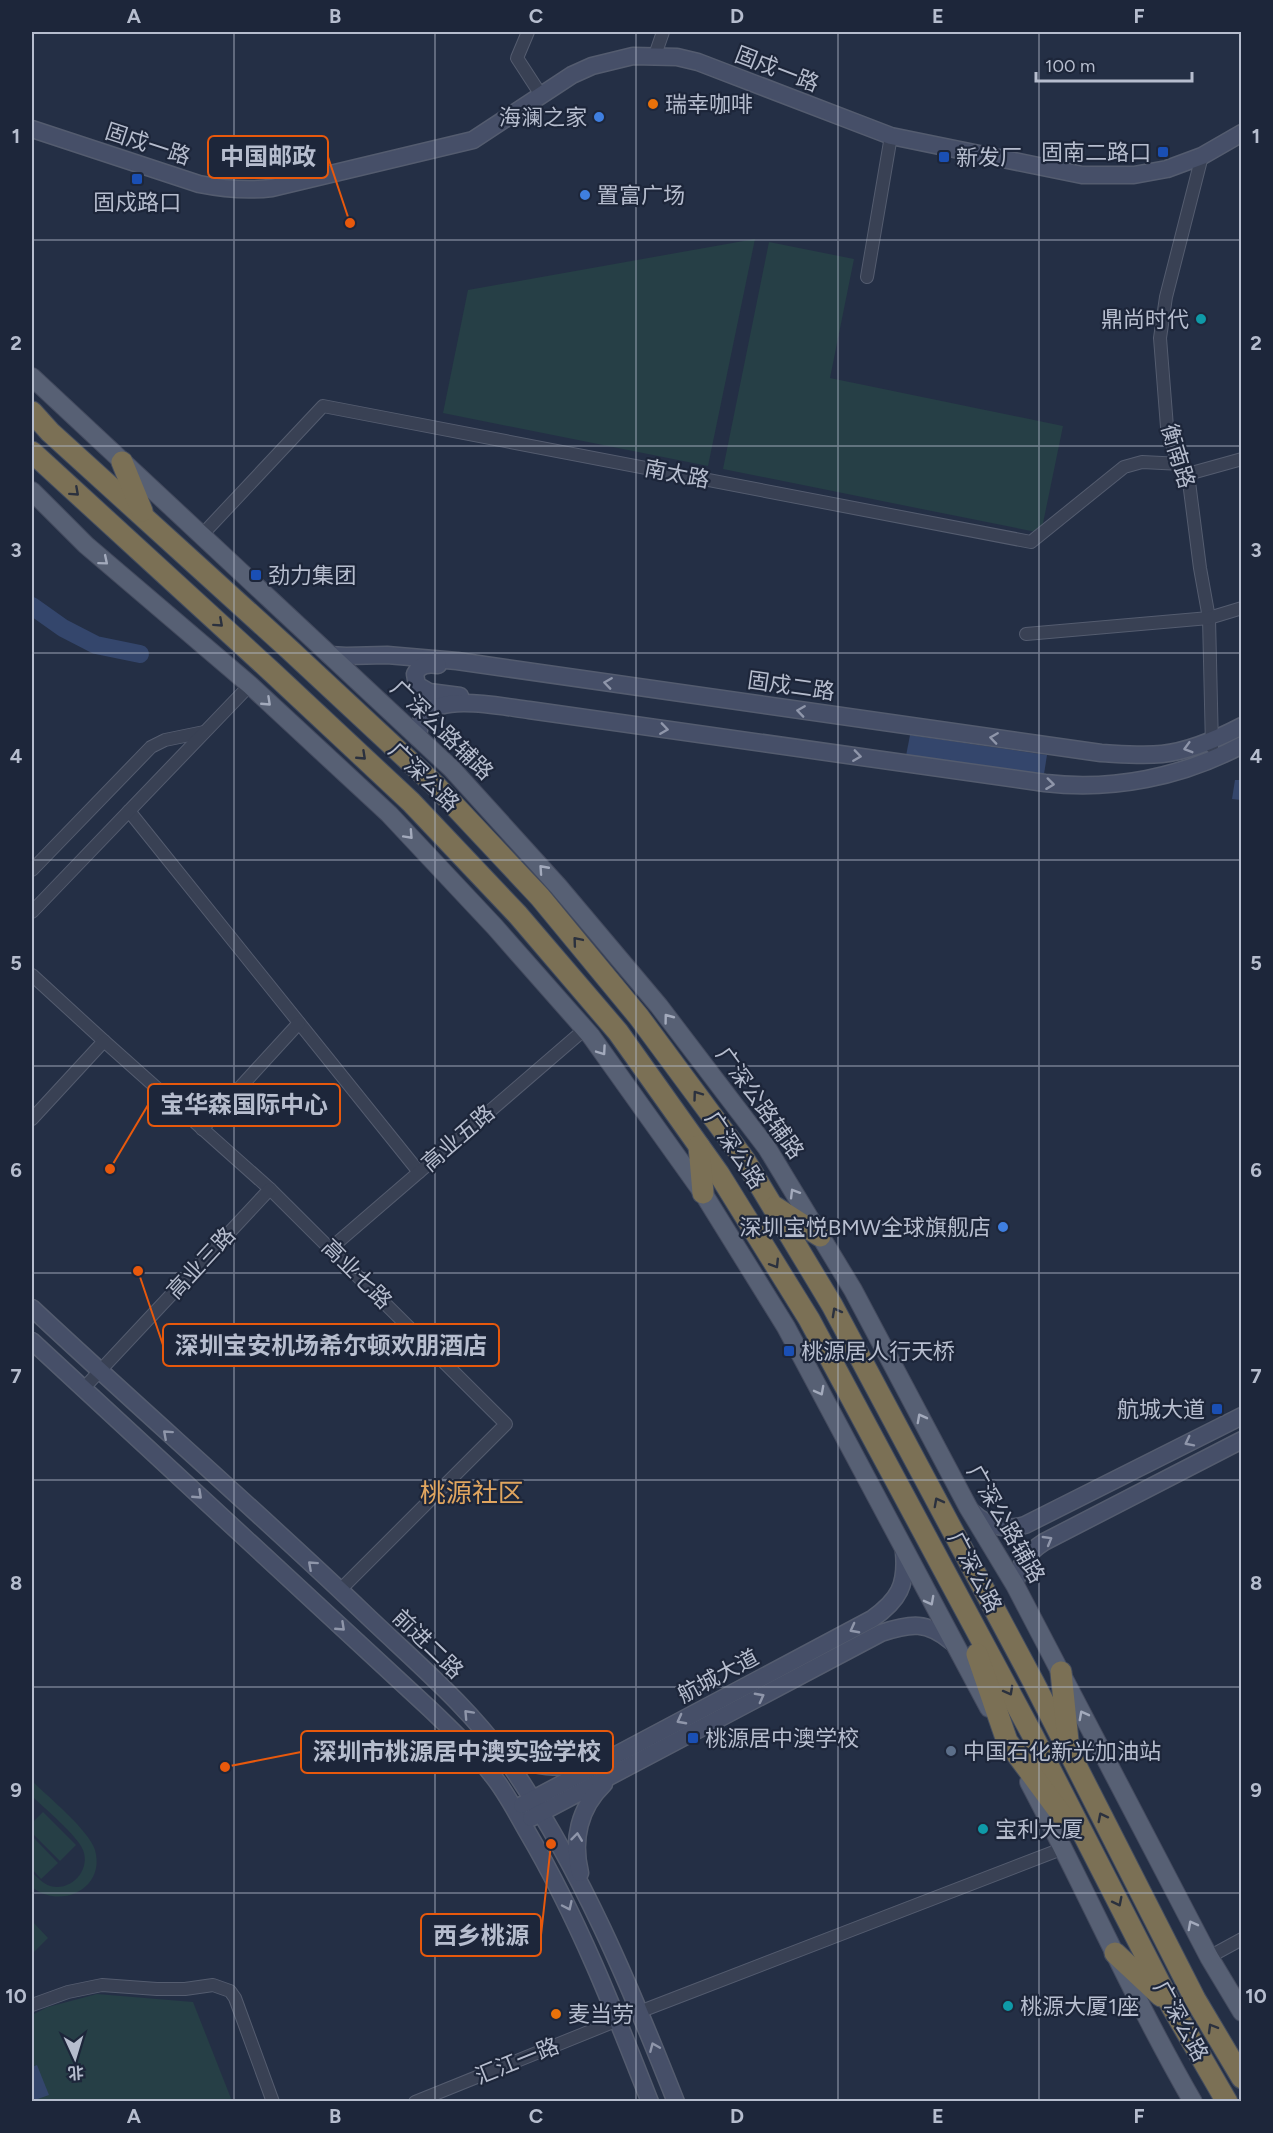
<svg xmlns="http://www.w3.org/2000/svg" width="1273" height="2133" viewBox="0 0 1273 2133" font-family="Figtree,'Noto Sans SC',sans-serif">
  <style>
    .green { fill: #263f46 }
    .water { fill: #34466c }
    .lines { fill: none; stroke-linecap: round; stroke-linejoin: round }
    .river { stroke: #34466c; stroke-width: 18 }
    .street-casing { stroke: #545c6f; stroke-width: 14 }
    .secondary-casing { stroke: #545c6f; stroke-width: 19 }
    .primary-casing { stroke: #434a5e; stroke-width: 20 }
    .highway-casing { stroke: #434c5f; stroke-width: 23 }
    .street { stroke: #394154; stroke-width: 12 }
    .secondary { stroke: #464f68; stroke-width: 16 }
    .primary { stroke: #576074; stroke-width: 18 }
    .highway { stroke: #7b7055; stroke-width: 21 }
    .oneway { stroke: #2b313e }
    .oneway2 { stroke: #a3aabc }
    .oneway3 { stroke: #8f96aa }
    .grid { fill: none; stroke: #b6bdce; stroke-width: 1.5; stroke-opacity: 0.55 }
    .food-dot { fill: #e8710a; stroke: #1d263a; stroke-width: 2 }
    .shop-dot { fill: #3f7fe0; stroke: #1d263a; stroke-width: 2 }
    .transit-dot { fill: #1a4fb4; stroke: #1d263a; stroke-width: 2 }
    .culture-dot { fill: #0f9aa8; stroke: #1d263a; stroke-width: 2 }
    .service-dot { fill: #5c6f8a; stroke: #1d263a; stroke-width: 2 }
    .labels { text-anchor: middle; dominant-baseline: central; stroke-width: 4.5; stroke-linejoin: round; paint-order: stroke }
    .street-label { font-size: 22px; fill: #b6bdce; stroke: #1d263a }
    .poi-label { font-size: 22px; fill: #b6bdce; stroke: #1d263a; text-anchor: start }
    .quarter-label { font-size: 26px; fill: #e0a55f; stroke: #1d263a }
    .leader { fill: none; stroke: #e8590c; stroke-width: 2 }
    .callout-dot { fill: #e8590c; stroke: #1d263a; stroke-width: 2 }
    .callout { fill: #1d263a; stroke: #e8590c; stroke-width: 2 }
    .callout-label { font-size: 24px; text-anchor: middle; font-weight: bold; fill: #b6bdce }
    .neatline { fill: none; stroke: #b6bdce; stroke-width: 2 }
    .grid-label { font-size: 20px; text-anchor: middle; font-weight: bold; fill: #b6bdce }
  </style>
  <rect width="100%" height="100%" fill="#242f45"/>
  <g class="green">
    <polygon points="755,239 708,466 443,413 468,290"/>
    <polygon points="769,242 854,259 830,378 1063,426 1041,533 723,469"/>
    <path d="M32,1781C47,1796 89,1830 95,1850C106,1889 60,1910 32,1887V1872C37,1877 42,1883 50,1886C71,1892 91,1870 83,1850C77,1835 44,1808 32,1796Z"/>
    <polygon points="43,1812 76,1845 60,1861 32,1833 32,1823"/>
    <polygon points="32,1836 58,1863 41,1879 32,1869"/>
    <polygon points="32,1921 48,1938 32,1954"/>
    <polygon points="97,1994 193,2002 232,2101 32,2101 32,2015 48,2007"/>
  </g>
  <g class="water">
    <polygon points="910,735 1047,755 1044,774 906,756"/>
    <polygon points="1235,780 1241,780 1241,800 1232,799"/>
    <polygon points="37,2065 49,2095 32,2101 32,2067"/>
  </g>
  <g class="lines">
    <polyline class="river" points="32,606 63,628 96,645 140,654"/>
    <g class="street-casing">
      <g id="street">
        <polyline points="528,32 517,58 541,95"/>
        <polyline points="655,55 663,32"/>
        <polyline points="1202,156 1166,297 1160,338 1167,427 1174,451 1188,474 1200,568 1209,618 1212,747"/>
        <polyline points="867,277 891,136"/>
        <polyline points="1188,474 1242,459"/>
        <polyline points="201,536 323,406 1031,542 1124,467 1142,462 1182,464"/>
        <polyline points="1026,634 1209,618 1242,608"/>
        <polyline points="129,811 419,1172"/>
        <polyline points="32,870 151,747 165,740 204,732"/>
        <polyline points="32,912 250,685"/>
        <polyline points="32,975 104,1041"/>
        <polyline points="32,1119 104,1041 270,1189 506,1424 340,1590"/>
        <polyline points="202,1129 299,1023"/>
        <polyline points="331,1248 585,1029"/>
        <polyline points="83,1389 270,1189"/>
        <polyline points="1209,1957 1242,1939"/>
        <polyline points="32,2005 68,1992 102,1985 157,1989 185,1989 213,1985 230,1991 235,1998 273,2102"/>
        <polyline points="639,2012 1064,1848"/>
        <polyline points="415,2102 618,2020"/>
      </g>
    </g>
    <g class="secondary-casing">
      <g id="secondary">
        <path d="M32,129L199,184C224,189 247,191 272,188L473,140L572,75L592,66L633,56L677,57L698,62L891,136L1082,175H1134L1167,169L1202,156L1242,133"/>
        <path d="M329,655L346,656L387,655L457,661L1101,753C1121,754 1141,756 1162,754C1190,751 1217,739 1242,726"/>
        <path d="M438,665C428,664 420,664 415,674L417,685L429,692L460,696"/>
        <path d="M418,738C419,730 419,722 424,716C441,693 503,707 529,710L1045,783C1113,791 1182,777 1242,745"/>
        <path d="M32,1308C141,1410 254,1508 362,1611C413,1660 470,1707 510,1765C581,1868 630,1986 676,2102"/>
        <path d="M32,1341L430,1709C452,1730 474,1751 492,1775C506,1792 517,1814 528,1833C578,1918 614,2010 650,2102"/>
        <path d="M971,1511C986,1526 1005,1531 1025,1525L1242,1416"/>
        <path d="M1015,1585C1019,1565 1027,1553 1044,1542L1242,1440"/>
        <path d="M501,1749C526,1769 561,1769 592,1764"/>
        <path d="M522,1805L872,1619C899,1600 907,1585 904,1552"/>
        <path d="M531,1818L881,1633C911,1623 927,1621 952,1642"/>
        <path d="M580,1873C572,1840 579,1808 604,1784"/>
      </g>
    </g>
    <g class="primary-casing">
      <g id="primary">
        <polyline points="32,377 452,769 558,886 659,1006 767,1148 853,1290 968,1507 1015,1585 1209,1957 1242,2012"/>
        <polyline points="32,491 86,545 250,685 389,814 495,927 591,1036 703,1193 786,1327 989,1708"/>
        <path d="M1029,1782C1085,1888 1133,1998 1193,2102"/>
      </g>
    </g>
    <g class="highway-casing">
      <g id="highway">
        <polyline points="32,412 50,432 290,650 436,786 540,897 639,1017 744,1159 832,1305 1034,1683 1195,1999 1242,2078"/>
        <polyline points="32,452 272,672 411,802 518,915 618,1032 719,1174 809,1319 1032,1734 1172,2007 1227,2102"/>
        <polyline points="122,462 142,511"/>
        <polyline points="699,1146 703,1193"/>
        <polyline points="775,1207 820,1236"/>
        <polyline points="977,1654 1007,1741 1064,1818"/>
        <polyline points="1061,1672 1068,1741"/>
        <polyline points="1115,1953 1161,1996"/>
      </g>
    </g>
    <use href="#street" class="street"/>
    <use href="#secondary" class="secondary"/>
    <use href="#primary" class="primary"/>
    <use href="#highway" class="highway"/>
  </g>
  <defs><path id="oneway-chevron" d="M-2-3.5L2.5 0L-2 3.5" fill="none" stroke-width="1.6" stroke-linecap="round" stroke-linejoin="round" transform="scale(1.5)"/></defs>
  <g class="oneway">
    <use href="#oneway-chevron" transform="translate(75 492) rotate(42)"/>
    <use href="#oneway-chevron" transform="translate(219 623) rotate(42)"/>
    <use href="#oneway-chevron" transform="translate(362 756) rotate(43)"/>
    <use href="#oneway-chevron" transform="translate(577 941) rotate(-130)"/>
    <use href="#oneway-chevron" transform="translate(697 1095) rotate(-126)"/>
    <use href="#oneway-chevron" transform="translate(775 1264) rotate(58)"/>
    <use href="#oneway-chevron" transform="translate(836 1312) rotate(-119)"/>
    <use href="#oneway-chevron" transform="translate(938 1502) rotate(-118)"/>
    <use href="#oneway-chevron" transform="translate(1009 1691) rotate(61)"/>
    <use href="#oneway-chevron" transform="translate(1102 1817) rotate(-117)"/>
    <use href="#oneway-chevron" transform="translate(1118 1902) rotate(63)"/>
    <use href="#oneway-chevron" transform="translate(1212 2028) rotate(-120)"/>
  </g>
  <g class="oneway2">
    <use href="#oneway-chevron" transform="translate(104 561) rotate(40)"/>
    <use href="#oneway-chevron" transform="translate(267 702) rotate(43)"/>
    <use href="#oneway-chevron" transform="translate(409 835) rotate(47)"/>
    <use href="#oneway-chevron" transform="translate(543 869) rotate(-132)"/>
    <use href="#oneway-chevron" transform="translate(668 1018) rotate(-127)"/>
    <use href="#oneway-chevron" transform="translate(602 1051) rotate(55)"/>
    <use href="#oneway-chevron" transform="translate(794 1193) rotate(-121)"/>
    <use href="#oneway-chevron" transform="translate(820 1391) rotate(62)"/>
    <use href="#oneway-chevron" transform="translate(921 1418) rotate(-118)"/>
    <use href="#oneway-chevron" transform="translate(930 1601) rotate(62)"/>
    <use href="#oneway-chevron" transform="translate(1083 1715) rotate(-118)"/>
    <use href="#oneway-chevron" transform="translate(1192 1925) rotate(-118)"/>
  </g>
  <g class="oneway3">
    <use href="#oneway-chevron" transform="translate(608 683) rotate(-172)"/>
    <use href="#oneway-chevron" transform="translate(801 711) rotate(-172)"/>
    <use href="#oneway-chevron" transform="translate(664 729) rotate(8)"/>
    <use href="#oneway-chevron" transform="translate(994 738) rotate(-172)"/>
    <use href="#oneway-chevron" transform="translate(1188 748) rotate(164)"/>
    <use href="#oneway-chevron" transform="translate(857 756) rotate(8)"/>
    <use href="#oneway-chevron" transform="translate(1050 784) rotate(7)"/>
    <use href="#oneway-chevron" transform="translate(167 1434) rotate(-138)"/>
    <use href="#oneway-chevron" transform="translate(1189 1442) rotate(153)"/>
    <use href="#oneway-chevron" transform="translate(198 1495) rotate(43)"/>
    <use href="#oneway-chevron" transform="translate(1048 1540) rotate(-30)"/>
    <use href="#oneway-chevron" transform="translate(312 1565) rotate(-138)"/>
    <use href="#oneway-chevron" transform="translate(341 1627) rotate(43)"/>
    <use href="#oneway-chevron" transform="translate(854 1629) rotate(152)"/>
    <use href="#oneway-chevron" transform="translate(760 1697) rotate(-28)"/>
    <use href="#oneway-chevron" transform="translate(468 1714) rotate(-133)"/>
    <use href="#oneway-chevron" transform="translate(681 1720) rotate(152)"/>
    <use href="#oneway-chevron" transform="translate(577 1837) rotate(-83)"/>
    <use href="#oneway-chevron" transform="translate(568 1906) rotate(65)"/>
    <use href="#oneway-chevron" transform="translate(654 2047) rotate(-113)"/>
  </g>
  <path class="grid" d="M234,32V2102M435,32V2102M636,32V2102M838,32V2102M1039,32V2102M32,240H1242M32,446H1242M32,653H1242M32,860H1242M32,1066H1242M32,1273H1242M32,1480H1242M32,1687H1242M32,1893H1242"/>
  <g class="food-dot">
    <circle cx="653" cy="104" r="6"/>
    <circle cx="556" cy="2014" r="6"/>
  </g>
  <g class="shop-dot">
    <circle cx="599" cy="117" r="6"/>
    <circle cx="585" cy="195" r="6"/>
    <circle cx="1003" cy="1227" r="6"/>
  </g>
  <g class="transit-dot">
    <rect x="1157" y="146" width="12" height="12" rx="3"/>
    <rect x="938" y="151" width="12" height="12" rx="3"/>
    <rect x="131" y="173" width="12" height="12" rx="3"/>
    <rect x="250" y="569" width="12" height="12" rx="3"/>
    <rect x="783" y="1345" width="12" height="12" rx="3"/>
    <rect x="1211" y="1403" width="12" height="12" rx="3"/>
    <rect x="687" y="1732" width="12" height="12" rx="3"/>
  </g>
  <g class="culture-dot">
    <circle cx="1201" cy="319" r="6"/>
    <circle cx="983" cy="1829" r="6"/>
    <circle cx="1008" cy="2006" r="6"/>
  </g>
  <circle class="service-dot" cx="951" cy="1751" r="6"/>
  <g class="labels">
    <g class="street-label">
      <text transform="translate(777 69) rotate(21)">固戍一路</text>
      <text transform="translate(148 144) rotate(18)">固戍一路</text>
      <text transform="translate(1178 456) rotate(73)">衡南路</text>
      <text transform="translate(677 474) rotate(11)">南太路</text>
      <text transform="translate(791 686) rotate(8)">固戍二路</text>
      <text transform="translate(442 730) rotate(44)">广深公路辅路</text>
      <text transform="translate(424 777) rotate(44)">广深公路</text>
      <text transform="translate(760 1103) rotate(54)">广深公路辅路</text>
      <text transform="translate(458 1138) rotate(-41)">高业五路</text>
      <text transform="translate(735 1150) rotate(56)">广深公路</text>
      <text transform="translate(201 1263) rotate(-47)">高业三路</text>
      <text transform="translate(357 1274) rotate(45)">高业七路</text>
      <text transform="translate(1006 1524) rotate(60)">广深公路辅路</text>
      <text transform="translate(975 1572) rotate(62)">广深公路</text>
      <text transform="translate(428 1644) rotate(44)">前进二路</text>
      <text transform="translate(718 1676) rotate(-28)">航城大道</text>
      <text transform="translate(1181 2021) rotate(61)">广深公路</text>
      <text transform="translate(517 2061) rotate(-22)">汇江一路</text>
    </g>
    <g class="poi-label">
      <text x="665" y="104">瑞幸咖啡</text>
      <text x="587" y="117" text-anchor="end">海澜之家</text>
      <text x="1151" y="152" text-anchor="end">固南二路口</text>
      <text x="956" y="157">新发厂</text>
      <text x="597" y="195">置富广场</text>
      <text x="137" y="202" text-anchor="middle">固戍路口</text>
      <text x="1189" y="319" text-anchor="end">鼎尚时代</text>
      <text x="268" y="575">劲力集团</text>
      <text x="991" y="1227" text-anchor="end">深圳宝悦BMW全球旗舰店</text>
      <text x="801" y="1351">桃源居人行天桥</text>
      <text x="1205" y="1409" text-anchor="end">航城大道</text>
      <text x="705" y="1738">桃源居中澳学校</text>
      <text x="963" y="1751">中国石化新光加油站</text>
      <text x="995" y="1829">宝利大厦</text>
      <text x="1020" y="2006">桃源大厦1座</text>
      <text x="568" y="2014">麦当劳</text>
    </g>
    <g class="quarter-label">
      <text x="472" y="1493">桃源社区</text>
    </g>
  </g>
  <path class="leader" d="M350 223L328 157M110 1169L148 1105M138 1271L163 1345M225 1767L301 1752M551 1844L541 1935"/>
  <g class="callout-dot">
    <circle cx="350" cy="223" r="6"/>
    <circle cx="110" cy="1169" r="6"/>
    <circle cx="138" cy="1271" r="6"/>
    <circle cx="225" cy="1767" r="6"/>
    <circle cx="551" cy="1844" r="6"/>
  </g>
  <g class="callout">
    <rect x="208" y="136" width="120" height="42" rx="6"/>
    <rect x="148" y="1084" width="192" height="42" rx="6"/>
    <rect x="163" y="1324" width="336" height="42" rx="6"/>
    <rect x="301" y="1731" width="312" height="42" rx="6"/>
    <rect x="421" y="1914" width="120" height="42" rx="6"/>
  </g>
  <g class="callout-label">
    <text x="268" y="165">中国邮政</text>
    <text x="244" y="1113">宝华森国际中心</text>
    <text x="331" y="1354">深圳宝安机场希尔顿欢朋酒店</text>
    <text x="457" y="1760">深圳市桃源居中澳实验学校</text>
    <text x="481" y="1944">西乡桃源</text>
  </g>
  <rect width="1273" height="2133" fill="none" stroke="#1d263a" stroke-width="66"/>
  <g transform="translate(75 2058) rotate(176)" stroke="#1d263a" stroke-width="4.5" paint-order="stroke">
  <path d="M0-4.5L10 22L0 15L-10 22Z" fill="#b6bdce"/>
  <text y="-9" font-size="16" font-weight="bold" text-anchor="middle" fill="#b6bdce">北</text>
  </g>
  <path d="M1036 72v9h156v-9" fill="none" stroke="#b6bdce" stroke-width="3"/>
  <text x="1045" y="72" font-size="18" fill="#b6bdce" stroke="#1d263a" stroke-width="4.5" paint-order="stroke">100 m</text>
  <rect x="33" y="33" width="1207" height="2067" class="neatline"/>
  <g class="grid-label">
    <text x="134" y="23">A</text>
    <text x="335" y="23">B</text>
    <text x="536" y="23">C</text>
    <text x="737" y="23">D</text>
    <text x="938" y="23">E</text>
    <text x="1139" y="23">F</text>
    <text x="16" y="143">1</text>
    <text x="1256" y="143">1</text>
    <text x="16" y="350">2</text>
    <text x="1256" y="350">2</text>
    <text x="16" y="557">3</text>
    <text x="1256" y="557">3</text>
    <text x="16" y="763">4</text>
    <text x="1256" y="763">4</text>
    <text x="16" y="970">5</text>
    <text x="1256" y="970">5</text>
    <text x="16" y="1177">6</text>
    <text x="1256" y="1177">6</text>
    <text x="16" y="1383">7</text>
    <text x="1256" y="1383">7</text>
    <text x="16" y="1590">8</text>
    <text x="1256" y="1590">8</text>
    <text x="16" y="1797">9</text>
    <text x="1256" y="1797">9</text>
    <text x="16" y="2003">10</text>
    <text x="1256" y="2003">10</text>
    <text x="134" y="2123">A</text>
    <text x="335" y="2123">B</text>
    <text x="536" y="2123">C</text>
    <text x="737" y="2123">D</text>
    <text x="938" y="2123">E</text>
    <text x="1139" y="2123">F</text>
  </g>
</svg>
